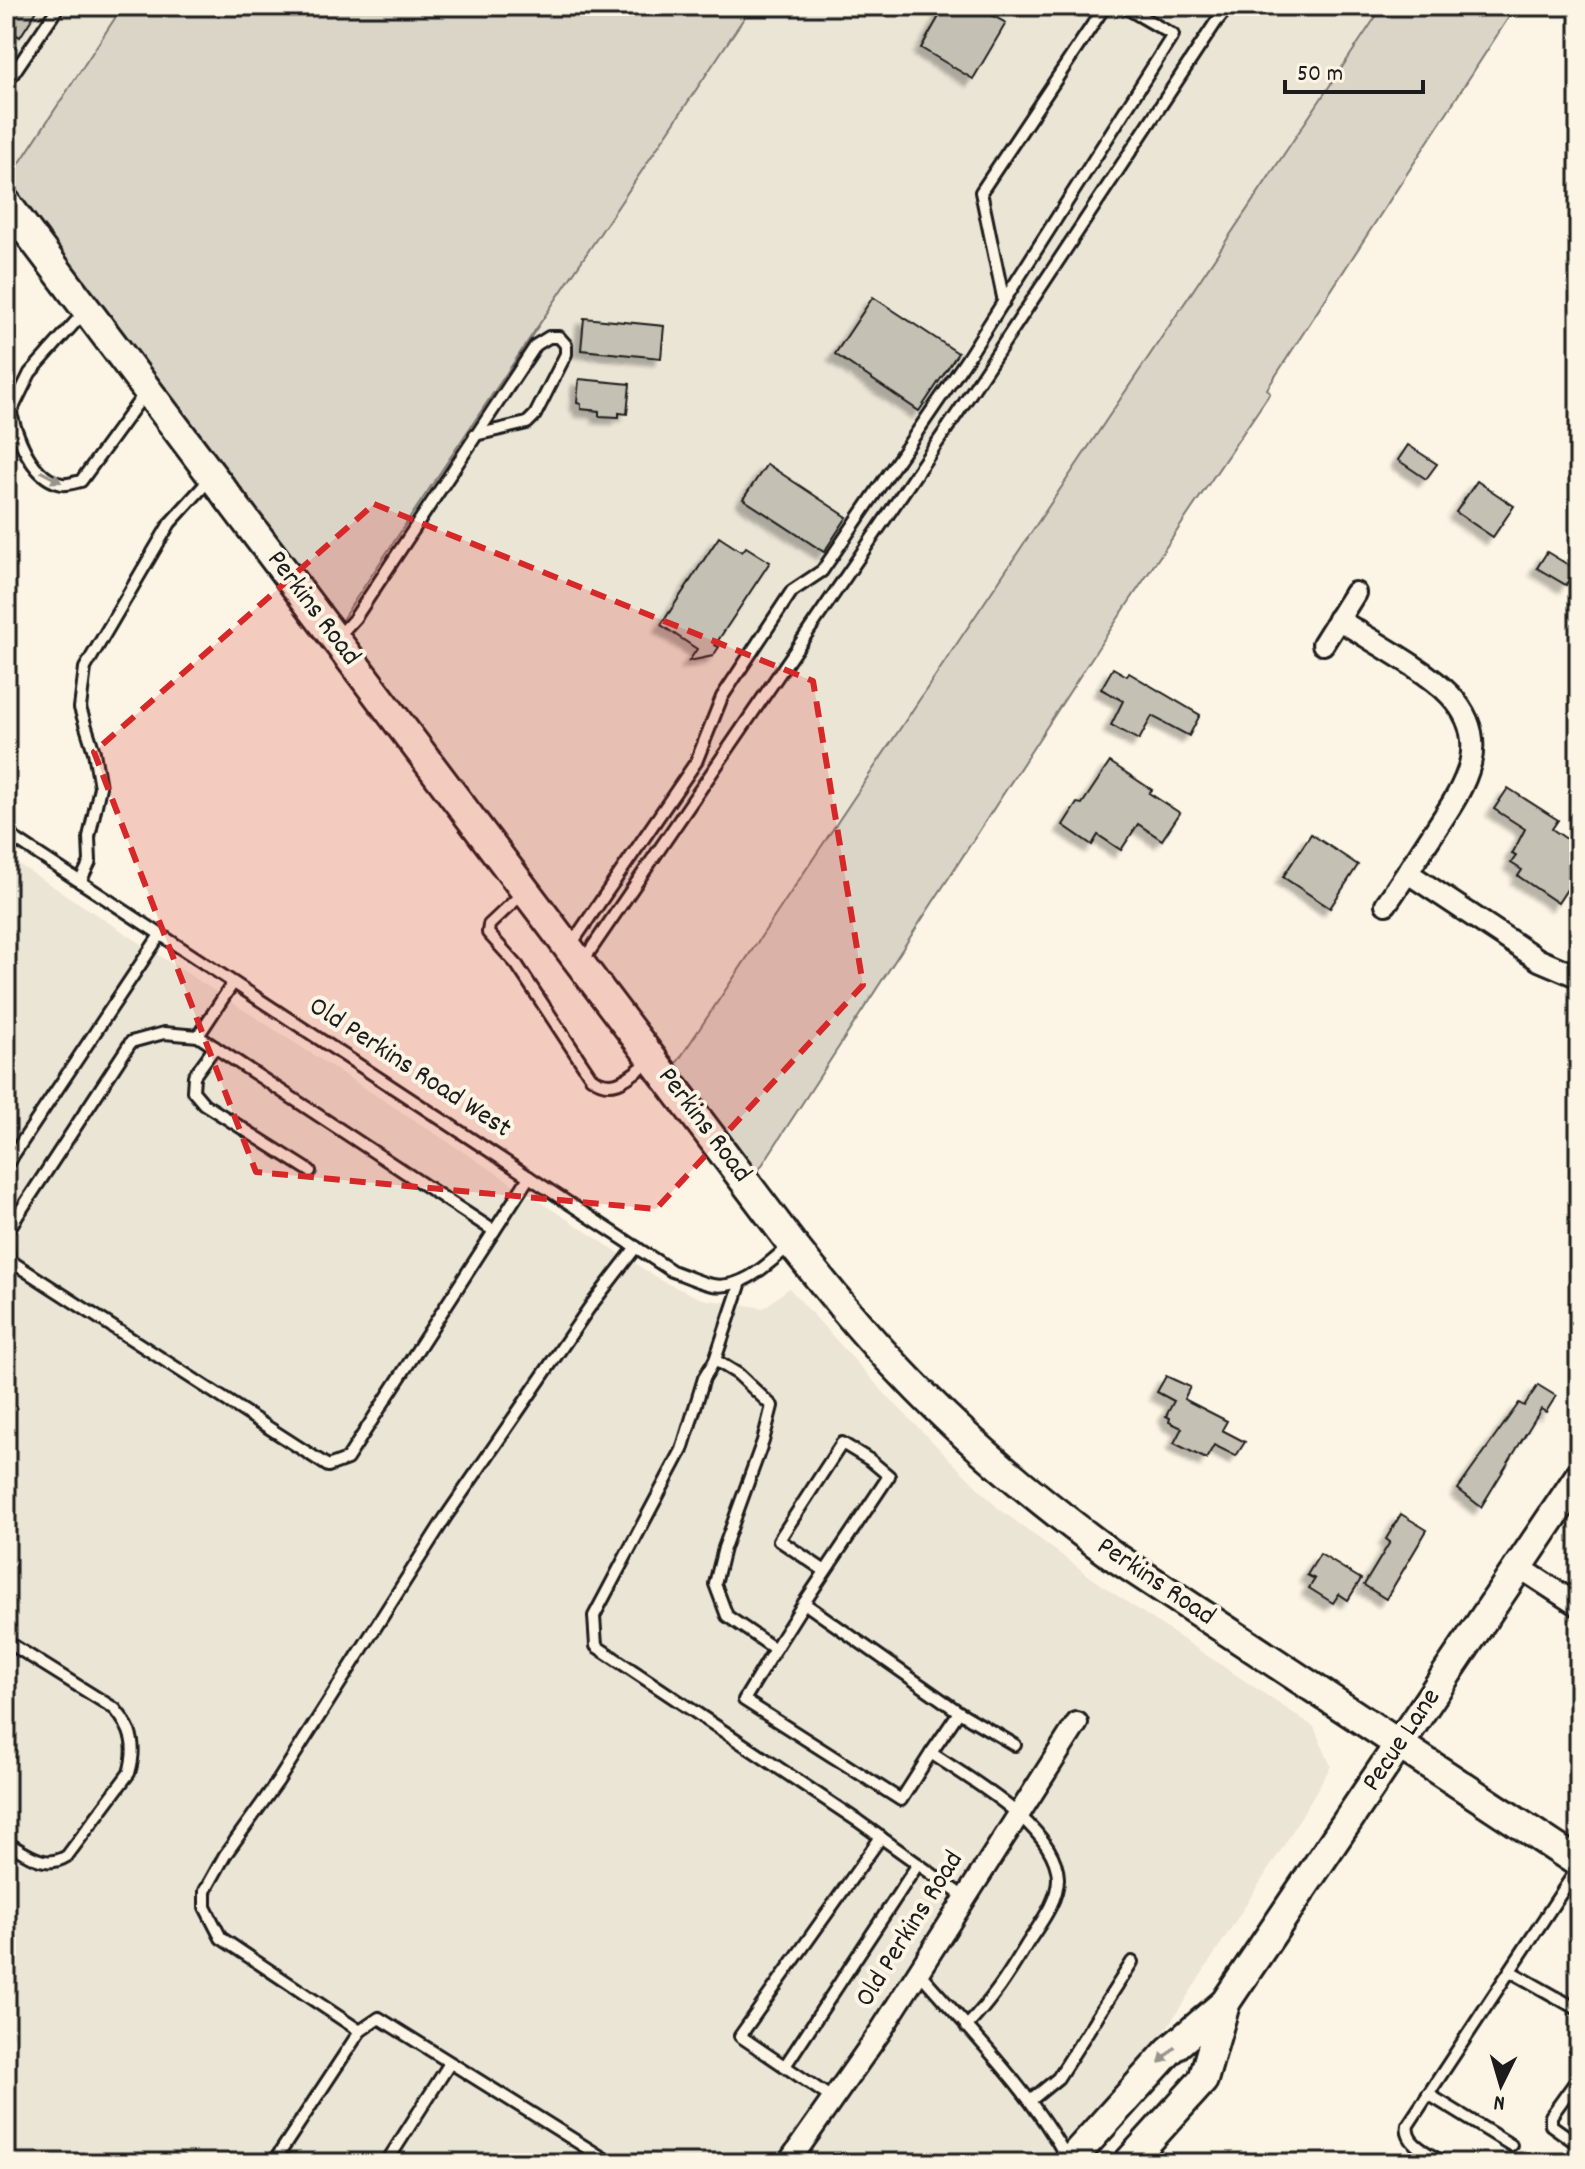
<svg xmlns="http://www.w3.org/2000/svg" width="1585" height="2169" viewBox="0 0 1585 2169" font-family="Dekko,sans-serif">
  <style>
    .built { fill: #ebe5d6 }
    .green { fill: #dbd5c8; stroke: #7c7872; stroke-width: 2 }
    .building { fill: #c4c0b3; stroke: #1c1c1c; stroke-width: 2; filter: url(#shadow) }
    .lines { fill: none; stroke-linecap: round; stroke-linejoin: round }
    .lane-casing { stroke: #1c1c1c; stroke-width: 16 }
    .street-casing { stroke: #1c1c1c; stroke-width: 26 }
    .secondary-casing { stroke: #1c1c1c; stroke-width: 34 }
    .lane { stroke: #fcf5e5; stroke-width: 10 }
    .street { stroke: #fcf5e5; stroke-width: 20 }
    .secondary { stroke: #fcf5e5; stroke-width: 28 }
    .oneway { fill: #97938b }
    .marked { fill: #d62828; fill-opacity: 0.2; stroke: #d62828; stroke-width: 6; stroke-dasharray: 16 10; stroke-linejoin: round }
    .labels { text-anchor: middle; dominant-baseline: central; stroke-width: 8; stroke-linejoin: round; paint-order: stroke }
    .street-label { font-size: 28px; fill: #1c1c1c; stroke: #fcf5e5 }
  </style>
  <defs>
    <filter id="shadow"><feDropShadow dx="-7" dy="7" stdDeviation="2" flood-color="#0004"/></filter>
  </defs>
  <rect width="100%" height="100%" fill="#fcf5e5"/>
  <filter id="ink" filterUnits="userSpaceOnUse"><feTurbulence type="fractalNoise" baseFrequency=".0125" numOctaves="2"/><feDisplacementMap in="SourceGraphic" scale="16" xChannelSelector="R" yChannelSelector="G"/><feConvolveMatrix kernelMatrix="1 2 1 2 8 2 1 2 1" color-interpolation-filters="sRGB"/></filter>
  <g filter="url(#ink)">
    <g class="built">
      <polygon points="6,6 123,6 6,183"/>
      <polygon points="752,6 1383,6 672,1070 337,627"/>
      <polygon points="6,856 664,1282 702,1299 764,1308 789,1288 886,1395 998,1508 1103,1586 1314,1727 1331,1766 1283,1847 1153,2050 1042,2163 6,2163 6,2059 18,2039 6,2030"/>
    </g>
    <g class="green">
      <polygon points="123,6 752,6 337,627 6,184"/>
      <polygon points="1383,6 1516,6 1267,389 1270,393 1100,645 753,1179 672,1070"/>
    </g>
    <g class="building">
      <polygon points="6,6 40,6 20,37 6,28"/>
      <polygon points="945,6 992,6 988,13 1006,23 973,79 921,48"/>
      <polygon points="873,297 958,353 919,411 835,354"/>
      <polygon points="584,318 664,326 661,358 581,350"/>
      <polygon points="579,379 630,384 627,414 619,413 619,417 599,416 599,411 581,409 581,404 577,403"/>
      <polygon points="1408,445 1437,464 1426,479 1398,460"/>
      <polygon points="767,464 847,517 824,552 743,499"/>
      <polygon points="1477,481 1514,506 1493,537 1456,512"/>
      <polygon points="719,537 742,552 746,547 770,562 715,645 719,647 713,656 689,661 697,649 661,625"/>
      <polygon points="1547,552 1575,569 1566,585 1537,568"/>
      <polygon points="1113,668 1127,676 1129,673 1200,715 1189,736 1152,716 1139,740 1111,725 1123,701 1101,689"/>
      <polygon points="1110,762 1152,790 1149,793 1180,813 1162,840 1138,824 1121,850 1098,835 1092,845 1063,825 1077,803 1082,804"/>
      <polygon points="1508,788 1558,820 1552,829 1577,846 1568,860 1579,867 1579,871 1558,903 1518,876 1522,870 1511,863 1516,856 1512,854 1525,829 1494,809"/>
      <polygon points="1311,834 1358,865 1330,908 1283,877"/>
      <polygon points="1166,1376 1190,1387 1184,1399 1227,1421 1222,1430 1245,1442 1236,1456 1214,1445 1206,1459 1174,1443 1182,1428 1169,1422 1170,1418 1166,1416 1174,1401 1157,1392"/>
      <polygon points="1538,1385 1556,1396 1546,1412 1541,1409 1481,1507 1458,1489 1519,1403 1524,1406"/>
      <polygon points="1401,1514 1427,1530 1386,1599 1364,1585 1390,1542 1386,1539"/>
      <polygon points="1320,1554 1361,1579 1348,1600 1339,1594 1333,1603 1309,1588 1315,1579 1307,1575"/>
    </g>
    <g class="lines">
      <g class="lane-casing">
        <g id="lane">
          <polyline points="6,84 59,6"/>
          <polyline points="1004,302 981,192 1105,6"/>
          <path d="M11,414C18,439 33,479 62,484C67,485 76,482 81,481L145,393"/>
          <polyline points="7,420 30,373 86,310"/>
          <polyline points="337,638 355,618 536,345 549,337 559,337 566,345 566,354 535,415 527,423 475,435"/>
          <path d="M6,833L672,1271C684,1275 696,1281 708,1284C740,1293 768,1264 790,1245"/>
          <polyline points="80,882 90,862 89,837 100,787 94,752 80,708 85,668 170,523 211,478"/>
          <path d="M524,892L489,925L488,933L517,965L591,1077C614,1095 631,1075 651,1060"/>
          <polyline points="570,946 696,762 722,697 792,591 822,571 967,359 1173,35 1123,6"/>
          <polyline points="583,961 961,408 1216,22 1229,6"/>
          <polyline points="198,1036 233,983"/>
          <polyline points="215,1047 194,1076 193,1091 204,1104 310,1171"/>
          <polyline points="6,1166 160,935"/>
          <polyline points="6,1233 131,1042 164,1033 198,1036 494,1231"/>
          <polyline points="6,1237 9,1260 328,1466 347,1459 529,1177"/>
          <path d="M741,1282L715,1360L738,1374L772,1406L763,1441L724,1548L715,1584L727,1616L775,1649L744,1700L901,1800L931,1753C969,1779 1056,1826 1058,1878C1058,1902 1039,1925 1027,1944C1007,1977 993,1999 966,2027"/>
          <polyline points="715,1360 704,1378 682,1450 594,1616 596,1646 858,1821 964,1897"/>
          <polyline points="804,1603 889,1476 870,1460 842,1443 779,1540 825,1571"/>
          <path d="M6,1641L115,1709C132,1729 137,1746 129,1773L67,1856C45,1870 27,1854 6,1842"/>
          <polyline points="775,1649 804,1603 959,1712 931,1753"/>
          <polyline points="959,1712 1015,1745"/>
          <path d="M918,1971C970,2031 1030,2090 1068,2160"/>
          <polyline points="1510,1971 1579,2010"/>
          <polyline points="360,2031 221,1938 205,1907 205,1891 225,1855 278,1781 445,1518 589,1308 636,1247"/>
          <polyline points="785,2066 918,1864"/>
          <polyline points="1579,2077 1551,2116 1551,2125 1579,2145"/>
          <polyline points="1428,2094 1511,2145"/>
          <polyline points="833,2099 740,2036 881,1837"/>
          <polyline points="1030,2101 1058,2078 1132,1962"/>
          <polyline points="273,2163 360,2031 379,2018 611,2163"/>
          <polyline points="386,2163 450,2063"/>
          <path d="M1444,2163C1430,2154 1404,2144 1408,2125L1579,1866"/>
        </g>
      </g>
      <g class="street-casing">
        <g id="street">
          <path d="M1338,619C1370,640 1425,669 1450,695C1495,743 1463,788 1434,832C1418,856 1403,880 1386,904"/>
          <polyline points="1323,644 1355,593"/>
          <polyline points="1408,873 1539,960 1579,977"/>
          <polyline points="1519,1567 1579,1606"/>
          <polyline points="788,2163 880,2032 1077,1723"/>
        </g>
      </g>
      <g class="secondary-casing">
        <g id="secondary">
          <path d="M6,203L792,1244C827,1288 863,1333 903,1374C967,1442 1040,1502 1115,1557L1579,1863"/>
          <polyline points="1068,2163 1169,2051 1225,2003 1579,1477"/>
          <polyline points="1128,2163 1203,2080 1225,2004"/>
        </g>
      </g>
      <use href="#lane" class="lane"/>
      <use href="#street" class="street"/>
      <use href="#secondary" class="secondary"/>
    </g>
    <defs><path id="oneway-solid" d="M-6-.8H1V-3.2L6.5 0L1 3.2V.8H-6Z" transform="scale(2)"/></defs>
    <g class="oneway">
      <use href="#oneway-solid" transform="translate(51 477) rotate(28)"/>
      <use href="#oneway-solid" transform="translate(1167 2055) rotate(134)"/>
    </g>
  </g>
  <path class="marked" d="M374,504L813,681L863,985L656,1209L256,1172L94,752Z"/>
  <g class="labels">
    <g class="street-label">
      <text transform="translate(312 609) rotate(53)">Perkins Road</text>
      <text transform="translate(409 1069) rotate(33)">Old Perkins Road West</text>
      <text transform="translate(703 1126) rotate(53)">Perkins Road</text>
      <text transform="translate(1155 1583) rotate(34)">Perkins Road</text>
      <text transform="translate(1403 1741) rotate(-56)">Pecue Lane</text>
      <text transform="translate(911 1930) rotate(-58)">Old Perkins Road</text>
    </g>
  </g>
  <rect width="1585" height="2169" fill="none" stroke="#fcf5e5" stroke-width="32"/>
  <rect x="16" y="16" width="1553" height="2137" fill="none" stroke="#1c1c1c" stroke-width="3" filter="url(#ink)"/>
  <g transform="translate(1501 2085) rotate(185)" stroke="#fcf5e5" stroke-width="6" paint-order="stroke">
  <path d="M0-6L14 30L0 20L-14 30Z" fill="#1c1c1c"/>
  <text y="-12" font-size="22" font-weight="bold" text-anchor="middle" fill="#1c1c1c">N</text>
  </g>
  <path d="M1285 80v12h138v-12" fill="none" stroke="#1c1c1c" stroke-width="4"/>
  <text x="1297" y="80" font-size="24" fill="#1c1c1c" stroke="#fcf5e5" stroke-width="6" paint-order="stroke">50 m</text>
</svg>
